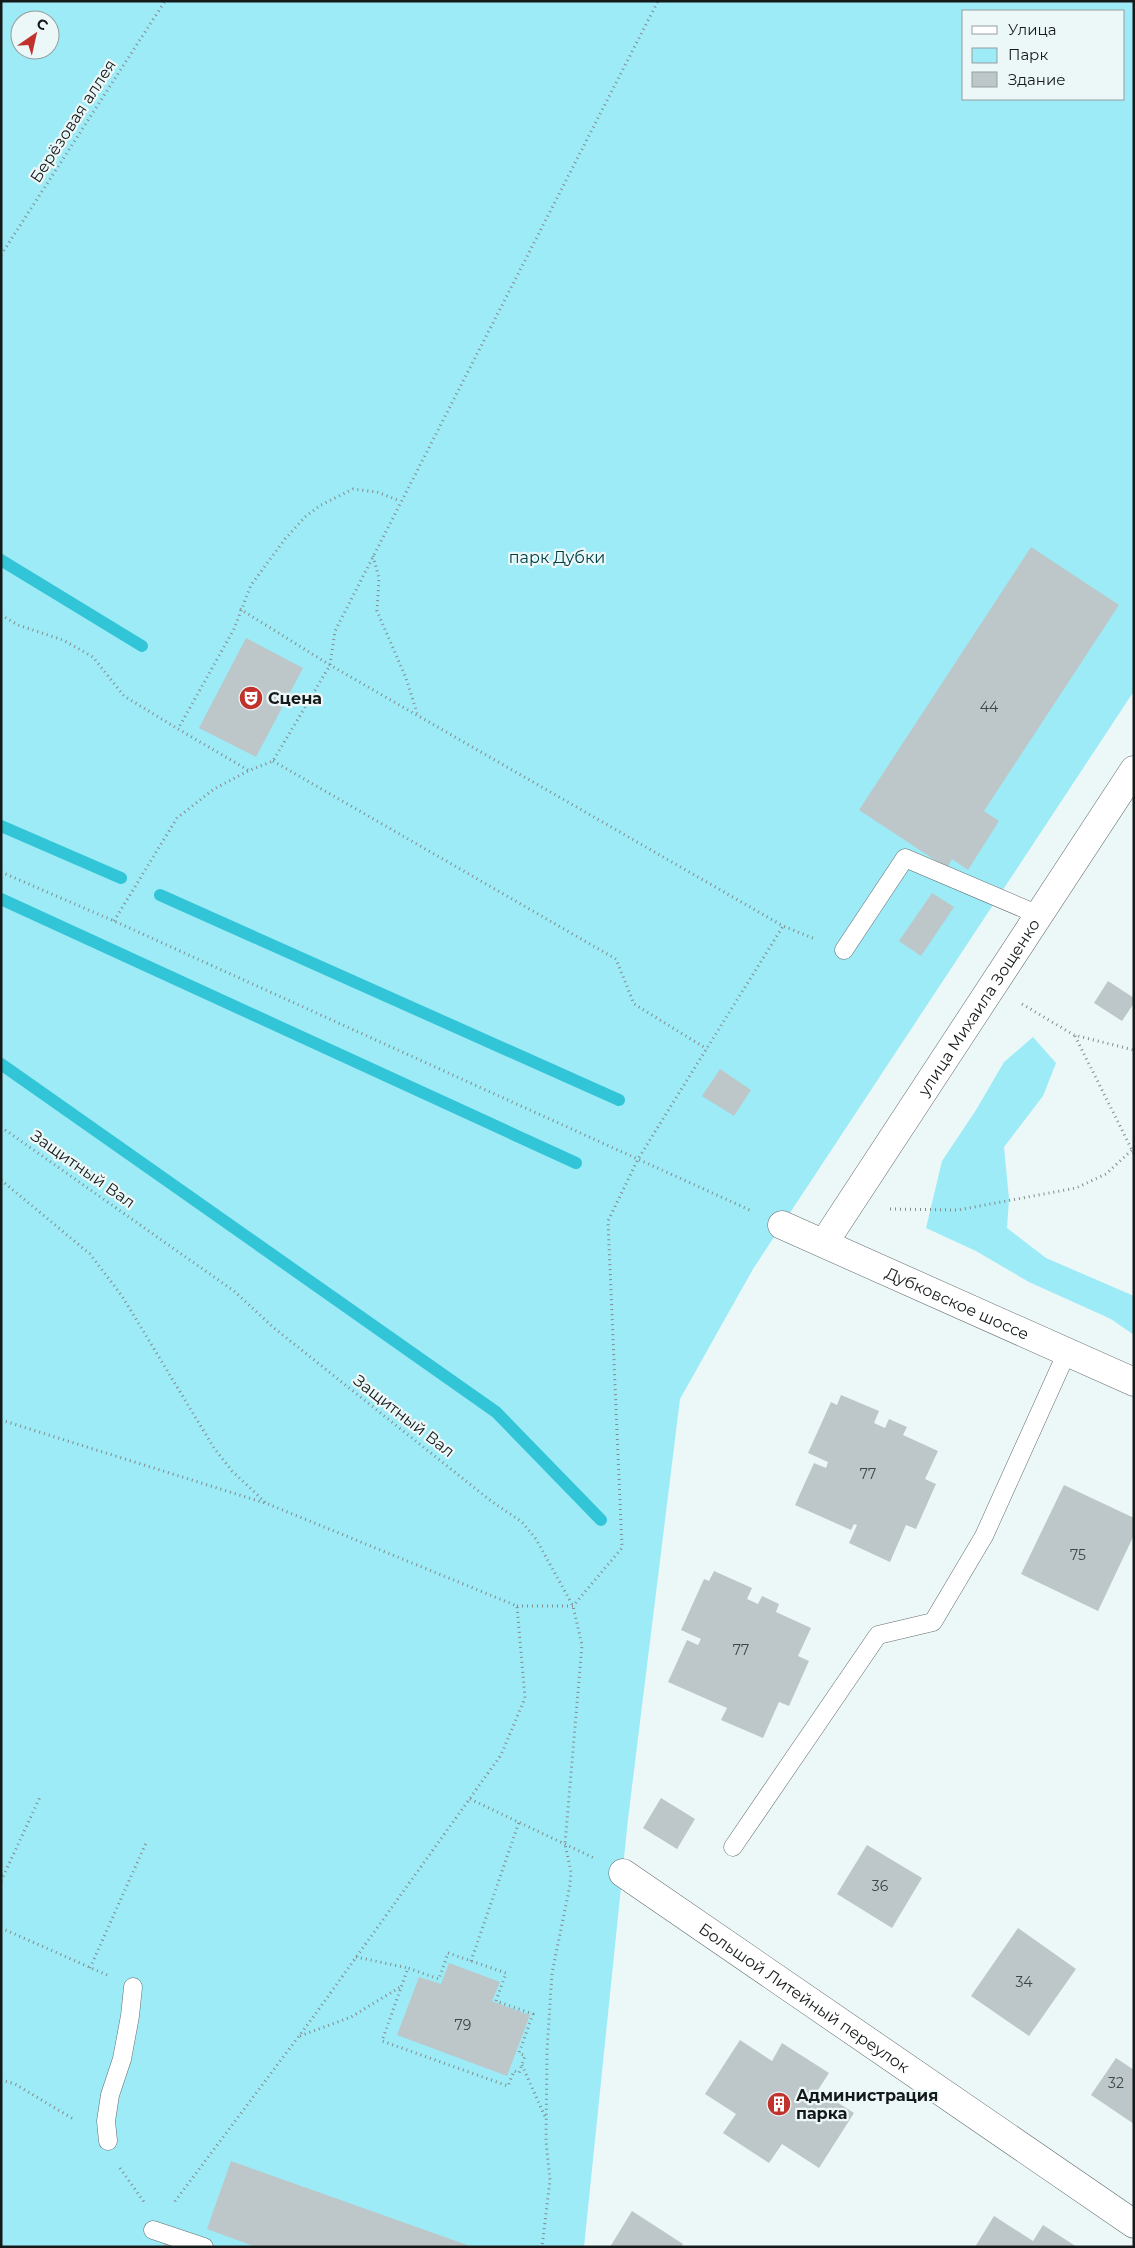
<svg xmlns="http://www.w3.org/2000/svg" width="1135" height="2248" viewBox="0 0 1135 2248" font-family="Montserrat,sans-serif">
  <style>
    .green { fill: #9cebf7; fill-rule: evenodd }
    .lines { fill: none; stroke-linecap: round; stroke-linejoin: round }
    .stream { stroke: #32c5d8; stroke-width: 12 }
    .building { fill: #bdc7c9 }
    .lane-casing { stroke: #646e6f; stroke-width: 19 }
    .street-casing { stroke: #646e6f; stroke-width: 29 }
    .path { stroke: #848b8c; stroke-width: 3; stroke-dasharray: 1 4; stroke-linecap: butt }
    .lane { stroke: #fff; stroke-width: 18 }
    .street { stroke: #fff; stroke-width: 28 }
    .labels { text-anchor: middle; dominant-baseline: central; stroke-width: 4.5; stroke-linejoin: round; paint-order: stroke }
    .number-label { font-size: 14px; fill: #3f4446 }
    .street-label { font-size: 16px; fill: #15191a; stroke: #ecf7f8 }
    .park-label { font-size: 16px; fill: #004148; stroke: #ecf7f8 }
    .poi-label { font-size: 16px; font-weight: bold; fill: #15191a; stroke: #ecf7f8; text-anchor: start }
  </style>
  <rect width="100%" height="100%" fill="#ecf7f8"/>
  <g class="green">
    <path d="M1,1H1134V691L753,1269L680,1399L628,1819L584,2247H1ZM964,11H1124V99H964ZM20,20H50V50H20Z"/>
    <polygon points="1033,1037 1056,1063 1043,1096 1004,1147 1009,1199 1007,1228 1046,1258 1134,1296 1134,1335 1111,1319 1029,1282 976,1251 926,1228 942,1161 976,1110 1004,1062"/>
  </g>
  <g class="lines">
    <g class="stream">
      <polyline points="1,560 142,646"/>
      <polyline points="1,826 121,878"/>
      <polyline points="160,895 619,1100"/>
      <polyline points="1,899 576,1163"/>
      <polyline points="1,1064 496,1412 601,1520"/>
    </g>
  </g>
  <g class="building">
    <polygon points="1031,547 1119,605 984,811 999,821 968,870 952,859 947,868 859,810"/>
    <polygon points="246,638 303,668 256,757 199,728"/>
    <polygon points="932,893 954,907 921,956 899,941"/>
    <polygon points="1108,981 1134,998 1134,1003 1122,1021 1094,1003"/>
    <polygon points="720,1069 751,1090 734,1116 702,1096"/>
    <polygon points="841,1395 879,1411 874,1423 885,1428 889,1419 907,1427 903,1435 938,1451 925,1479 936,1484 916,1529 906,1525 890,1562 849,1543 857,1525 854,1524 851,1530 795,1505 814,1463 826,1468 828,1462 808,1453 831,1402 837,1405"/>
    <polygon points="1064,1485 1134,1518 1134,1535 1098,1611 1021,1574"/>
    <polygon points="714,1571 752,1588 747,1599 758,1604 762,1596 779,1604 776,1612 811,1628 798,1656 809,1661 789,1706 779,1702 763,1738 721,1720 727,1708 668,1682 687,1640 698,1645 701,1639 681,1630 704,1579 709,1581"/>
    <polygon points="661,1798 695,1819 677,1849 643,1828"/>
    <polygon points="867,1845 922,1878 892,1928 837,1894"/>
    <polygon points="1018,1928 1076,1969 1029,2036 971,1996"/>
    <polygon points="449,1963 500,1982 492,2001 530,2015 507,2076 397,2035 419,1977 441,1984"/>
    <polygon points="740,2040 772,2061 782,2043 829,2073 818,2090 854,2113 819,2168 782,2144 769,2163 723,2133 736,2114 705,2094"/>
    <polygon points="1116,2058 1134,2070 1134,2124 1091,2095"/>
    <polygon points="231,2161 470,2246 469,2247 256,2247 207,2229"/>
    <polygon points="632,2211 683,2244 681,2247 610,2247"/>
    <polygon points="994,2216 1033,2241 1043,2225 1077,2247 975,2247"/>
    <polygon points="165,2242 179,2247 163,2247"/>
  </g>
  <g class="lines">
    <g class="lane-casing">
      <g id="lane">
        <polyline points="844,950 905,858 1039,915"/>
        <polyline points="733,1847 878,1635 933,1622 984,1536 1067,1352"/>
        <polyline points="108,2141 106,2121 110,2095 122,2059 130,2016 133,1987"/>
        <polyline points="153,2230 204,2247"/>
      </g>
    </g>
    <g class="street-casing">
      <g id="street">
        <path id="s1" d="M782,1225L1134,1382"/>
        <path id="s2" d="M824,1243L1134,770"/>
        <path id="s3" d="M623,1873L1134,2224"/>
      </g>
    </g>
    <g class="path">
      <polyline points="1,255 165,1"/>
      <polyline points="373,556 379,578 377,611 406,678 417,713"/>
      <polyline points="240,609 330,665 783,926 815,939"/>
      <polyline points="1,615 18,625 63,640 93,657 124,696 178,729"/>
      <polyline points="273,761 616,959 634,1004 707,1049"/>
      <polyline points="248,770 178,729 234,629 251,585 285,539 305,517 321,505 353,489 377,492 400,501"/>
      <polyline points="1,872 114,921 752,1211"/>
      <polyline points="114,921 177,818 214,789 248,771 273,761 330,665 335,631 658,1"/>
      <polyline points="1022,1004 1074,1035 1134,1050"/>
      <polyline points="1075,1036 1134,1154"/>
      <polyline points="1,1127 234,1291 274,1328 491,1501 522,1522 536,1539 573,1606 582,1645 565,1844 571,1872 570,1885 552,1973 547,2051 546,2141 550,2180 542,2247"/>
      <polyline points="1,1180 90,1254 122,1296 214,1448 232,1471 266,1503"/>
      <polyline points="890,1209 958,1210 1076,1188 1106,1174 1134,1148"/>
      <polyline points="1,1420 268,1504 517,1606 525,1698 501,1755 314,2016 173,2204"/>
      <polyline points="517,1606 573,1606 622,1548 608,1221 638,1159 783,926"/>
      <polyline points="470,1799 594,1858"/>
      <polyline points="1,1881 40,1797"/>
      <polyline points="1,1928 107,1975"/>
      <polygon points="448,1953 506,1973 496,2001 533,2014 519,2053 525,2056 519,2073 514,2071 508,2086 382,2041 408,1968 439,1979"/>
      <polyline points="356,1957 408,1968"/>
      <polyline points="471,1961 519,1822"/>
      <polyline points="90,1968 146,1843"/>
      <polyline points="300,2036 351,2017 402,1986"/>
      <polyline points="522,2065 546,2119"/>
      <polyline points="1,2080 15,2084 75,2120"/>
      <polyline points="120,2168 144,2202"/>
    </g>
    <use href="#lane" class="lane"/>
    <use href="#street" class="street"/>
  </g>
  <defs>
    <g id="theatre-disc" transform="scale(1.25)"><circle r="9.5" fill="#c0322b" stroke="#ecf7f8"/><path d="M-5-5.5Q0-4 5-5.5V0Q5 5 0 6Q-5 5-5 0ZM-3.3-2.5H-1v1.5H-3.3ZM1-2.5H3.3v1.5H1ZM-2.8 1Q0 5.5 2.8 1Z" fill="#fff"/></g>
    <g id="building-disc" transform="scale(1.25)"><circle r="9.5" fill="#c0322b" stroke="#ecf7f8"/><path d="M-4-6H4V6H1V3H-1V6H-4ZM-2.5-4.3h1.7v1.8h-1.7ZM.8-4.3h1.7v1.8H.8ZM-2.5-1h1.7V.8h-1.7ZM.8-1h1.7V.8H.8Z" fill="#fff"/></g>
  </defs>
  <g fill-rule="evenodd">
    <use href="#theatre-disc" x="251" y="698"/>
    <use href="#building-disc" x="779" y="2104"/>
  </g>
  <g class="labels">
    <g class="number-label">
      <text x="989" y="707">44</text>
      <text x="868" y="1474">77</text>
      <text x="1078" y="1555">75</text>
      <text x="741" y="1650">77</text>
      <text x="880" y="1886">36</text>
      <text x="1024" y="1982">34</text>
      <text x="463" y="2025">79</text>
      <text x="1116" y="2083">32</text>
    </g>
    <g class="street-label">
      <text transform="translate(73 121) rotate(-57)">Берёзовая аллея</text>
      <text stroke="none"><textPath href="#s2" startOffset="282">улица Михаила Зощенко</textPath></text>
      <text transform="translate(83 1169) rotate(35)">Защитный Вал</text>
      <text stroke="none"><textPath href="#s1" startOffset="192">Дубковское шоссе</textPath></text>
      <text transform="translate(404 1416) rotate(38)">Защитный Вал</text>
      <text stroke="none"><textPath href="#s3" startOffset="220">Большой Литейный переулок</textPath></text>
    </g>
    <g class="park-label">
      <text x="557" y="557">парк Дубки</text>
    </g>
    <g class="poi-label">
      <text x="268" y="698">Сцена</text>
      <text x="796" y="2095">Администрация<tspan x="796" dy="18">парка</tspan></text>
    </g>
  </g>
  <rect width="1135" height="2248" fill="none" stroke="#15191a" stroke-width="5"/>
  <rect x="962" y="10" width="162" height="90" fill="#ecf7f8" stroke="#969e9f"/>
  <rect x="972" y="26" width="25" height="8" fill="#ffffff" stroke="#969e9f"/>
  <text x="1008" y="35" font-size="15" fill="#15191a">Улица</text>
  <rect x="972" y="48" width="25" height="15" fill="#9cebf7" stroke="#969e9f"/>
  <text x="1008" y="60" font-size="15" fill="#15191a">Парк</text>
  <rect x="972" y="72" width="25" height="15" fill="#bdc7c9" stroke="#969e9f"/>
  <text x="1008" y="85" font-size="15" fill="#15191a">Здание</text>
  <g transform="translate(35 35) rotate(34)"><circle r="24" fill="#ecf7f8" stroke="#969e9f"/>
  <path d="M0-4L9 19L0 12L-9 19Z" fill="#c0322b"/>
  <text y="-8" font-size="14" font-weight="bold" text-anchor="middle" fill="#15191a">С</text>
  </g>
</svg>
